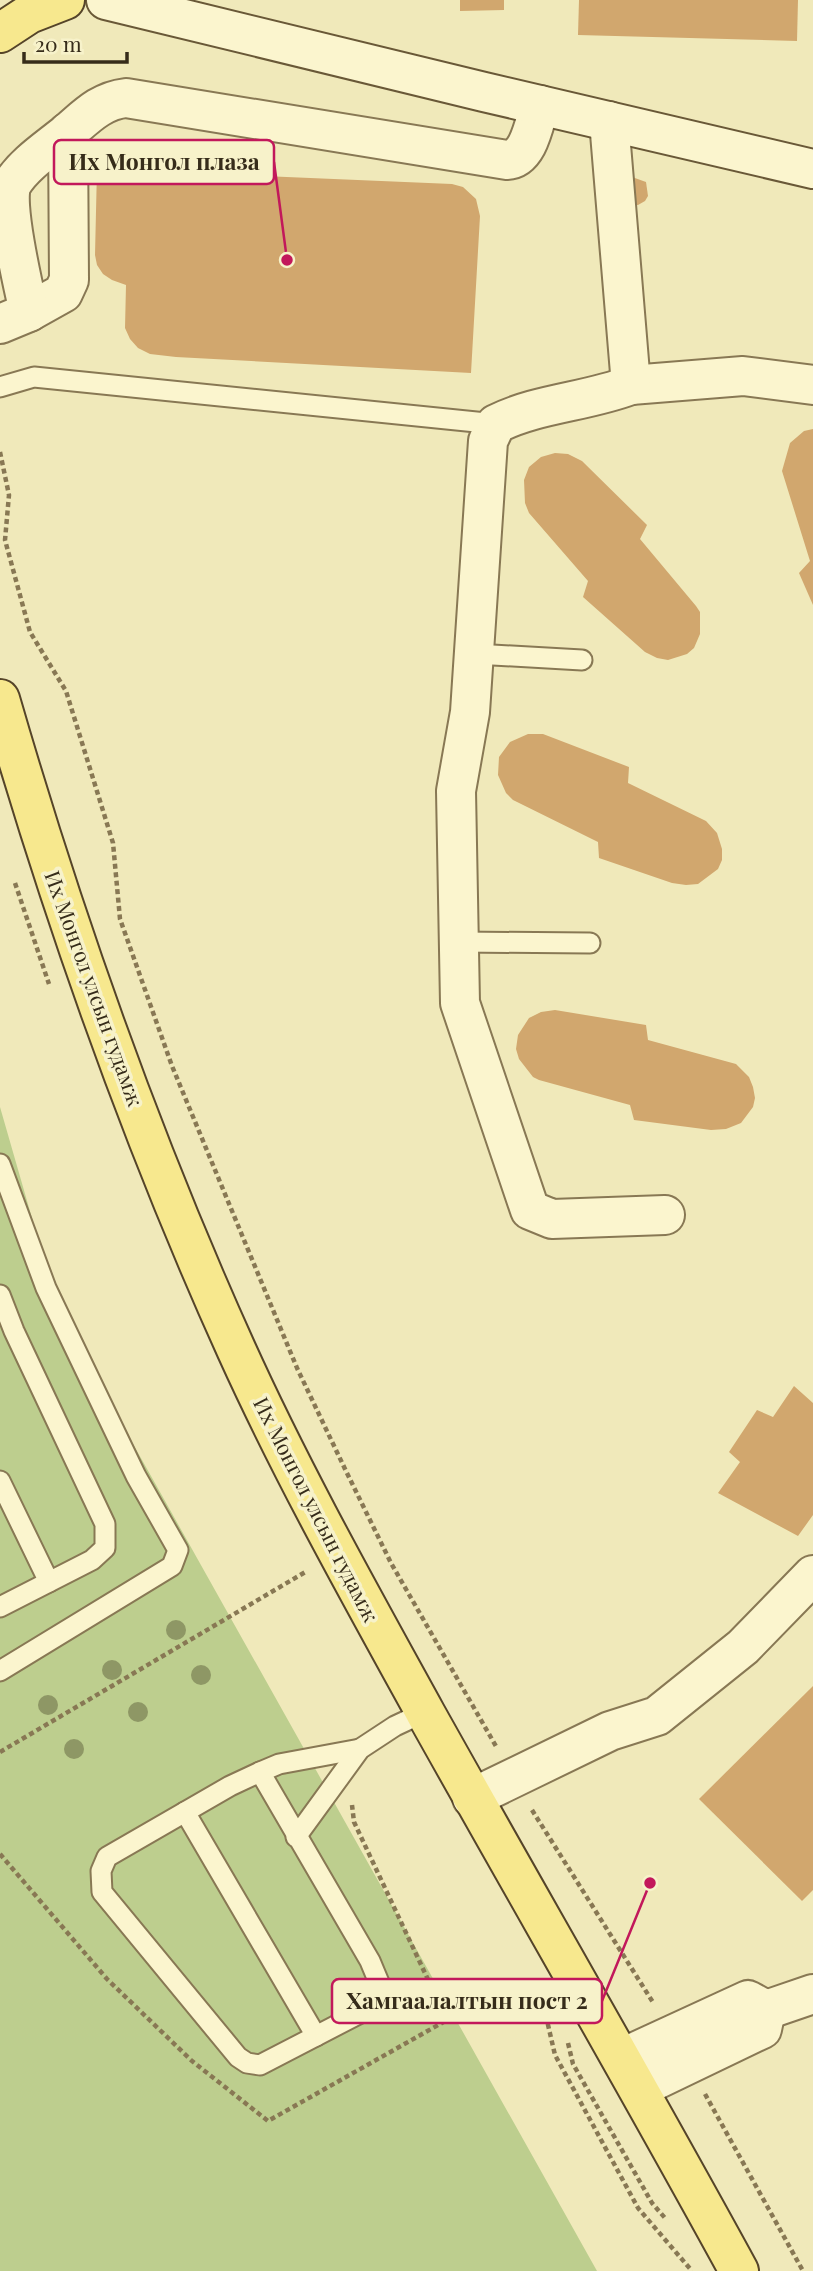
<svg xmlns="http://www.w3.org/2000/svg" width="813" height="2271" viewBox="0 0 813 2271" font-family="'Playfair Display',serif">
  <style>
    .green { fill: #bdce8e }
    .building { fill: #d1a76e }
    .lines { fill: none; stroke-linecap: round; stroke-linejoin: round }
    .lane-casing { stroke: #887854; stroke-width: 23 }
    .street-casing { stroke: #887854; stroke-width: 42 }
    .secondary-casing { stroke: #695837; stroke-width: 42 }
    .primary-casing { stroke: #554429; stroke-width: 42 }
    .path { stroke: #887854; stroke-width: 4.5; stroke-dasharray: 5 3.5; stroke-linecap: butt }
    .lane { stroke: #fbf5ce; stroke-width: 19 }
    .street { stroke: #fbf5ce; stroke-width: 38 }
    .secondary { stroke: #fbf5ce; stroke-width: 38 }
    .primary { stroke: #f7e88e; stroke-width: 38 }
    .tree { fill: #8e9765 }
    .labels { text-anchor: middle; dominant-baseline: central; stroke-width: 7; stroke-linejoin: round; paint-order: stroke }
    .street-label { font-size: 21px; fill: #362c1a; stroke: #f7f2ca }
    .leader { fill: none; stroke: #c2185b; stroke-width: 2.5 }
    .callout-dot { fill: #c2185b; stroke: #f7f2ca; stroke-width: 2.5 }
    .callout { fill: #f7f2ca; stroke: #c2185b; stroke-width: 2.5 }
    .callout-label { font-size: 23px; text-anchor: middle; font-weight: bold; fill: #362c1a }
  </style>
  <rect width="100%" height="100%" fill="#f0e9ba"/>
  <polygon class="green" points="0,1107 59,1312 597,2271 0,2271"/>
  <g class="building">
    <polygon points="460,0 504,0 504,10 460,11"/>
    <polygon points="579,0 798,0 797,41 578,35"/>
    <polygon points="128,140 239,143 253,152 260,163 263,176 452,184 463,187 476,199 480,216 471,373 176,357 150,354 138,348 130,339 125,328 126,285 112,280 103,274 97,265 95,255 97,168 100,159 106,152 121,141"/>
    <polygon points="632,177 646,182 648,196 645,201 638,205 620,206"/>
    <polygon points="813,429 813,605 799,573 810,561 782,471 790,443 804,431"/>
    <polygon points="555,453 568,454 582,461 647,525 640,539 696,606 700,612 700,634 694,648 687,654 668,660 657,658 645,652 583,597 588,581 529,513 525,503 524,480 529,467 541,457"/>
    <polygon points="528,734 543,734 629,767 628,783 706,821 717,833 722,849 722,860 718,869 698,884 686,885 672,883 599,858 598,842 513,800 506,793 498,775 499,757 510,742"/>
    <polygon points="555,1010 646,1025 648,1040 736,1064 749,1077 753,1087 755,1098 753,1107 741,1123 726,1129 711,1130 634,1120 630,1105 539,1080 533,1077 519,1059 516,1049 518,1035 529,1018 541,1012"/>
    <polygon points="794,1386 813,1403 813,1515 798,1536 718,1493 740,1462 729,1452 757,1410 773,1417"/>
    <polygon points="813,1686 813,1890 802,1901 699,1799"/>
  </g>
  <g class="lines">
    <g class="lane-casing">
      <g id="lane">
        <polyline points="0,387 34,377 496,424"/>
        <polyline points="475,654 582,660"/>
        <polyline points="459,942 590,943"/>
        <polyline points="0,1164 46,1288 136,1476 178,1550 172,1566 0,1671"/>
        <polyline points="0,1295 14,1331 105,1524 105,1548 92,1560 0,1607"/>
        <polyline points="0,1481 49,1582"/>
        <polygon points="260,1772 370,1961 380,1985 372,2007 260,2065 247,2063 238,2057 102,1892 101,1871 107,1857 230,1786"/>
        <polyline points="260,1772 279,1764 360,1749"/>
        <polyline points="185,1812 316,2036"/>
        <polyline points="296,1837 360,1749 395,1726 425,1712"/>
      </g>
    </g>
    <g class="street-casing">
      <g id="street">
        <polyline points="609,121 631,385 743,376 813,385"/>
        <polyline points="29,312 63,293 69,280 68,132"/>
        <path d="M0,324L29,312C24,290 3,200 12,184C24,164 49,148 67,133C86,117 100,101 126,98L507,160C529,159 534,123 540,105"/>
        <path d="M631,385C587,402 538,403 496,424L488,441L470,712L456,791L460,1003L530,1210L552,1219L665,1215"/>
        <polyline points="472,1798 610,1731 657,1716 743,1647 813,1575"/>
        <polyline points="622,2058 748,2000 766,2010 813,1994"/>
        <polyline points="639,2088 762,2029 766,2010"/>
      </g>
    </g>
    <g class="secondary-casing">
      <polyline id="secondary" points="106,0 484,92 813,169"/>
    </g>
    <g class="primary-casing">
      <g id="primary">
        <polyline points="0,33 29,14 65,0"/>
        <path d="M0,699C64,920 141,1139 236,1349C292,1473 360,1594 426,1714C530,1900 637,2084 739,2271"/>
      </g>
    </g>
    <g class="path">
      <polyline points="0,452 9,495 5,540 30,632 66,691 113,843 120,919 172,1066 297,1368 345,1469 391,1563 497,1748"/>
      <polyline points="15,883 49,984"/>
      <polyline points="0,1752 307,1571"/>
      <polyline points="532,1810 654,2004"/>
      <polyline points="0,1854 107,1979 192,2061 268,2121 447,2020 354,1822 352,1805"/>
      <polyline points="542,1999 555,2055 638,2208 692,2271"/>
      <polyline points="568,2043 573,2064 652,2203 665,2218"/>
      <polyline points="705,2094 803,2271"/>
    </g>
    <use href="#lane" class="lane"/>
    <use href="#street" class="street"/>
    <use href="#secondary" class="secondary"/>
    <use href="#primary" class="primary"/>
  </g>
  <g class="tree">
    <circle cx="176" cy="1630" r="10"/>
    <circle cx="112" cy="1670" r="10"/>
    <circle cx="201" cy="1675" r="10"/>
    <circle cx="48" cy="1705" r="10"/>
    <circle cx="138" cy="1712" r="10"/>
    <circle cx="74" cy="1749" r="10"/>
  </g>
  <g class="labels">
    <g class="street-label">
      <text transform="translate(95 988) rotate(70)">Их Монгол улсын гудамж</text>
      <text transform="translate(317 1509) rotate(63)">Их Монгол улсын гудамж</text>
    </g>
  </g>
  <path class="leader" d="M287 260L274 162M650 1883L602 2001"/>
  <g class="callout-dot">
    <circle cx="287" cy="260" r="7"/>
    <circle cx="650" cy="1883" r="7"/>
  </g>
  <g class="callout">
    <rect x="54" y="140" width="220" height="44" rx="7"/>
    <rect x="332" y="1979" width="270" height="44" rx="7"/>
  </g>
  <g class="callout-label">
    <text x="164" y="170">Их Монгол плаза</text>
    <text x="467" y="2009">Хамгаалалтын пост 2</text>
  </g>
  <path d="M24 52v10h103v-10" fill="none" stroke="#362c1a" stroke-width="3.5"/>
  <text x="35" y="52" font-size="21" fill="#362c1a" stroke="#f7f2ca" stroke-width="5" paint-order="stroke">20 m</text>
</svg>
